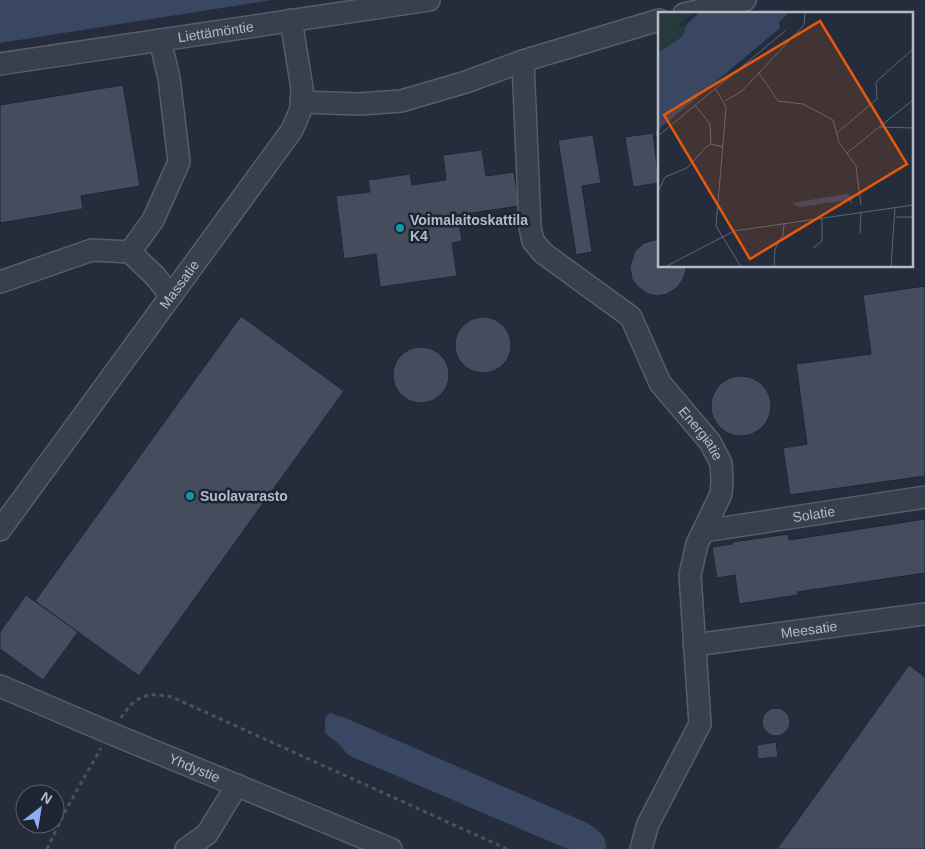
<svg xmlns="http://www.w3.org/2000/svg" width="925" height="849" viewBox="0 0 925 849" font-family="Arial,sans-serif">
  <style>
    .water { fill: #394763 }
    .building { fill: #444c5e; stroke: #1f2634 }
    .lines { fill: none; stroke-linecap: round; stroke-linejoin: round }
    .minor-casing { stroke: #565d6b; stroke-width: 24 }
    .path { stroke: #44565a; stroke-width: 3; stroke-dasharray: 4 4; stroke-linecap: butt }
    .minor { stroke: #383f4d; stroke-width: 21 }
    .culture-dot { fill: #0f9aa8; stroke: #1d2432; stroke-width: 2 }
    .labels { text-anchor: middle; dominant-baseline: central; stroke-width: 5; stroke-linejoin: round; paint-order: stroke }
    .street-label { font-size: 14px; fill: #b4bac8; stroke: #1d2432 }
    .poi-label { font-size: 14px; font-weight: bold; fill: #b4bac8; stroke: #1d2432; text-anchor: start }
    .inset-road { fill: none; stroke: #5e6574; stroke-width: 1 }
    .view { fill: #e8590c; fill-opacity: 0.15; stroke: #e8590c; stroke-width: 2.5 }
    .inset-edge { fill: none; stroke: #b4bac8; stroke-width: 2.5 }
  </style>
  <rect width="100%" height="100%" fill="#252d3c"/>
  <g class="water">
    <polygon points="0,0 271,0 0,43"/>
    <path d="M330,713L348,719L585,822C596,828 607,835 606,849H569L558,845L348,755L340,745L325,733V718Z"/>
  </g>
  <g class="building">
    <polygon points="123,85 140,186 81,196 83,209 0,223 0,105"/>
    <polygon points="655,130 659,130 659,157"/>
    <polygon points="653,133 659,183 633,187 625,137"/>
    <polygon points="593,135 601,183 582,186 592,252 576,255 558,140"/>
    <polygon points="482,150 486,176 514,172 519,206 458,215 462,241 452,243 457,276 380,287 376,254 344,259 336,196 370,192 368,180 410,174 412,185 446,180 443,155"/>
    <polygon points="655,240 659,240 659,266 685,266 686,270 683,279 677,288 667,294 657,296 648,294 638,287 632,279 630,267 635,251 644,243"/>
    <polygon points="925,286 925,476 790,495 783,448 807,444 796,364 871,354 863,295"/>
    <polygon points="241,316 344,391 139,676 35,601"/>
    <circle cx="483" cy="345" r="28"/>
    <circle cx="421" cy="375" r="28"/>
    <circle cx="741" cy="406" r="30"/>
    <polygon points="925,519 925,573 797,592 798,595 739,604 735,575 717,578 712,547 732,544 732,542 788,534 789,540"/>
    <polygon points="26,595 78,632 43,680 0,649 0,632"/>
    <polygon points="909,665 925,677 925,849 777,849"/>
    <circle cx="776" cy="722" r="14"/>
    <polygon points="776,742 778,757 758,759 757,745"/>
  </g>
  <g class="lines">
    <g class="minor-casing">
      <g id="minor">
        <polyline points="684,14 745,0"/>
        <path id="s1" d="M523,61L530,227L533,241L543,253L631,317L660,383L710,442L721,463L722,481L721,494L697,544L690,575L700,724L648,824L641,849"/>
        <path id="s2" d="M0,64L429,0"/>
        <polyline points="301,102 360,104 401,101 466,82 523,61 659,20"/>
        <polyline points="130,252 153,220 179,162 169,78 160,40"/>
        <polyline points="0,282 92,250 130,252 155,276 171,296"/>
        <path id="s3" d="M0,530L292,130L301,109L302,88L291,20"/>
        <path id="s4" d="M704,531L925,497"/>
        <path id="s5" d="M694,645L925,614"/>
        <path id="s6" d="M0,686L110,733L391,849"/>
        <polyline points="186,849 207,834 237,785"/>
      </g>
    </g>
    <g class="path">
      <path d="M121,718C134,697 147,691 172,697L507,849"/>
      <polyline points="47,849 67,808 101,748"/>
    </g>
    <use href="#minor" class="minor"/>
  </g>
  <g class="culture-dot">
    <circle cx="400" cy="228" r="5"/>
    <circle cx="190" cy="496" r="5"/>
  </g>
  <g class="labels">
    <g class="street-label">
      <text stroke="none"><textPath href="#s2" startOffset="218">Liettämöntie</textPath></text>
      <text stroke="none"><textPath href="#s3" startOffset="304">Massatie</textPath></text>
      <text stroke="none"><textPath href="#s1" startOffset="442">Energiatie</textPath></text>
      <text stroke="none"><textPath href="#s4" startOffset="111">Solatie</textPath></text>
      <text stroke="none"><textPath href="#s5" startOffset="116">Meesatie</textPath></text>
      <text stroke="none"><textPath href="#s6" startOffset="211">Yhdystie</textPath></text>
    </g>
    <g class="poi-label">
      <text x="410" y="220">Voimalaitoskattila<tspan x="410" dy="16">K4</tspan></text>
      <text x="200" y="496">Suolavarasto</text>
    </g>
  </g>
  <g transform="translate(658 12)">
    <rect width="255" height="255" fill="#252d3c"/>
    <path d="M0,0H36L20,14L28,13L25,24L0,41Z" fill="#26393d"/>
    <path d="M42,0H132L121,10L122,16L0,118V41L25,24L28,13ZM188,182L194,184V192L190,188L141,195L134,191Z" fill="#394763"/>
    <path class="inset-road" d="M100,60L120,89L145,92L175,108L181,130L198,154L203,193M57,76L68,95L58,214L83,255M67,89L84,79L146,13L147,0M37,93L52,112L53,132M221,115L255,116M179,121L219,87L218,70L255,37M0,124L127,19M189,141L255,88M0,180L7,165L29,156L47,136L53,132L65,135M238,205H255M202,221L203,200M155,236L164,229V206M7,255L76,219L255,193M116,255L117,237L125,223L126,212M233,255L237,196"/>
    <path class="view" d="M162,9L249,152L92,247L6,103Z"/>
    <rect width="255" height="255" class="inset-edge"/>
  </g>
  <g transform="translate(40 809) rotate(31)"><circle r="24" fill="#1d2432" stroke="#59606e"/>
  <path d="M0-4L9 19L0 12L-9 19Z" fill="#8dacf4"/>
  <text y="-8" font-size="14" font-weight="bold" text-anchor="middle" fill="#b4bac8">N</text>
  </g>
</svg>
